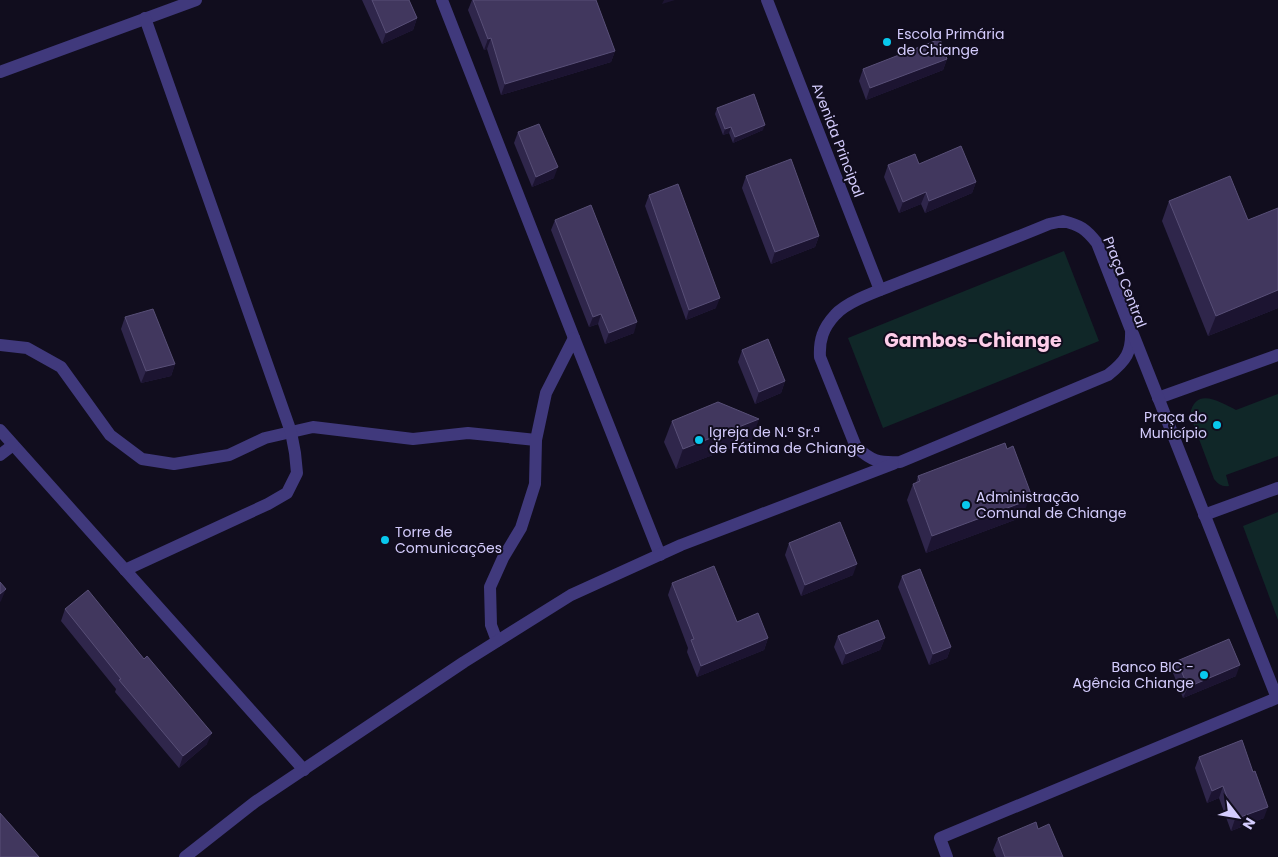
<svg xmlns="http://www.w3.org/2000/svg" width="1278" height="857" viewBox="0 0 1278 857" font-family="Poppins,sans-serif">
  <style>
    .green { fill: #102728 }
    .lines { fill: none; stroke-linecap: round; stroke-linejoin: round }
    .minor { stroke: #40397c; stroke-width: 12 }
    .wall { fill: #2f264b }
    .shaded-wall { fill: #1c1431 }
    .building { fill: #41375e; stroke: #584f77 }
    .poi-dot { fill: #08c8ed; stroke: #110d1e; stroke-width: 2 }
    .labels { text-anchor: middle; dominant-baseline: central; stroke-width: 4; stroke-linejoin: round; paint-order: stroke }
    .poi-label { font-size: 14px; fill: #d4ccfd; stroke: #110d1e; text-anchor: start }
    .street-label { font-size: 14px; fill: #d4ccfd; stroke: #110d1e }
    .district-label { font-size: 19px; font-weight: bold; fill: #fdcee9; stroke: #110d1e }
  </style>
  <rect width="100%" height="100%" fill="#110d1e"/>
  <g class="green">
    <polygon points="1064,251 1099,341 883,428 848,338"/>
    <path d="M1278,394V456L1226,475L1229,486C1222,487 1218,484 1214,479L1190,415C1195,386 1220,402 1236,410Z"/>
    <polygon points="1278,512 1278,620 1243,526"/>
  </g>
  <g class="lines">
    <g class="minor">
      <polyline points="442,0 574,338"/>
      <polyline points="767,0 880,290"/>
      <polyline points="0,72 196,0"/>
      <path d="M1063,221C1080,225 1086,229 1097,243L1131,330C1132,352 1126,361 1108,375L900,462C878,463 872,461 856,447L820,357C819,340 823,328 835,315C848,300 884,289 903,281C952,262 1001,244 1049,224Z"/>
      <polyline points="0,345 27,348 61,367 110,435 142,459 174,464 229,455 265,438 313,427 413,439 468,433 536,440"/>
      <polyline points="1158,398 1278,355"/>
      <polyline points="0,430 304,770"/>
      <polyline points="0,455 13,445"/>
      <polyline points="1204,515 1278,488"/>
      <polyline points="125,570 268,504 287,493 297,473 295,453 291,432 145,18"/>
      <polyline points="497,641 491,625 490,587 503,558 521,528 535,484 536,440 546,393 574,338 660,555"/>
      <polyline points="185,857 255,802 464,662 571,595 681,545 893,464"/>
      <polyline points="947,857 940,838 1277,698 1133,334"/>
    </g>
  </g>
  <g class="wall">
    <polygon points="362,0 409,0 417,18 413,30 382,44"/>
    <polygon points="472,0 596,0 615,51 611,62 501,95 487,49 484,50 468,10"/>
    <polygon points="947,59 943,70 866,100 859,81 863,69"/>
    <polygon points="717,108 763,130 733,143 729,133 723,135 715,114"/>
    <polygon points="518,132 554,178 532,187 514,143"/>
    <polygon points="919,164 976,182 972,193 925,213 921,204 899,213 884,177 888,165"/>
    <polygon points="746,176 819,236 815,247 771,264 742,188"/>
    <polygon points="649,195 716,308 686,320 645,206"/>
    <polygon points="1169,201 1248,220 1278,208 1278,308 1208,336 1162,221"/>
    <polygon points="555,220 634,333 605,344 598,324 589,327 551,230"/>
    <polygon points="125,317 175,364 171,376 141,383 121,329"/>
    <polygon points="742,350 785,381 781,393 755,404 738,362"/>
    <polygon points="672,421 752,440 676,469 664,442"/>
    <polygon points="918,476 1025,510 1023,511 1020,518 926,553 907,500 913,484 916,483"/>
    <polygon points="789,543 853,575 801,596 785,555"/>
    <polygon points="902,576 951,647 947,658 929,665 898,587"/>
    <polygon points="672,583 737,622 768,638 764,650 697,677 687,652 688,648 668,595"/>
    <polygon points="65,609 144,659 207,744 179,768 115,692 116,689 61,621"/>
    <polygon points="838,636 885,638 880,650 842,665 834,647"/>
    <polygon points="1177,661 1236,676 1183,698 1173,673"/>
    <polygon points="1199,757 1264,818 1231,831 1219,798 1207,803 1195,768"/>
    <polygon points="998,838 1063,857 996,857 993,850"/>
  </g>
  <g class="shaded-wall">
    <polygon points="664,0 675,0 662,4"/>
    <polygon points="417,18 413,30 382,44 386,33"/>
    <polygon points="491,38 487,49 484,50 488,39"/>
    <polygon points="615,51 611,62 501,95 505,84"/>
    <polygon points="947,59 943,70 866,100 870,88"/>
    <polygon points="765,125 763,130 733,143 735,137"/>
    <polygon points="731,127 729,133 723,135 725,129"/>
    <polygon points="558,167 554,178 532,187 536,177"/>
    <polygon points="976,182 972,193 925,213 929,201"/>
    <polygon points="926,192 921,204 899,213 903,202"/>
    <polygon points="819,236 815,247 771,264 775,252"/>
    <polygon points="1278,290 1278,308 1208,336 1216,316"/>
    <polygon points="720,298 716,308 686,320 689,310"/>
    <polygon points="601,314 598,324 589,327 593,317"/>
    <polygon points="637,322 634,333 605,344 609,333"/>
    <polygon points="175,364 171,376 141,383 146,371"/>
    <polygon points="785,381 781,393 755,404 759,392"/>
    <polygon points="759,419 752,440 676,469 683,449"/>
    <polygon points="1031,494 1025,510 1023,511 1020,518 926,553 932,536"/>
    <polygon points="857,564 853,575 801,596 805,585"/>
    <polygon points="6,589 1,601 0,602 0,594"/>
    <polygon points="768,638 764,650 697,677 701,666"/>
    <polygon points="885,638 880,650 842,665 846,654"/>
    <polygon points="951,647 947,658 929,665 933,654"/>
    <polygon points="1240,665 1236,676 1183,698 1188,687"/>
    <polygon points="212,733 207,744 179,768 183,756"/>
    <polygon points="1223,786 1219,798 1207,803 1212,791"/>
    <polygon points="1268,807 1264,818 1231,831 1235,819"/>
  </g>
  <g class="building">
    <polygon points="372,0 409,0 417,18 386,33"/>
    <polygon points="473,0 596,0 615,51 505,84 491,38 488,39"/>
    <polygon points="940,39 947,59 870,88 863,69"/>
    <polygon points="754,94 765,125 735,137 731,127 725,129 717,108"/>
    <polygon points="539,124 558,167 536,177 518,132"/>
    <polygon points="961,146 976,182 929,201 926,192 903,202 888,165 915,154 919,164"/>
    <polygon points="791,159 819,236 775,252 746,176"/>
    <polygon points="1230,176 1248,220 1278,208 1278,290 1216,316 1169,201"/>
    <polygon points="678,184 720,298 689,310 649,195"/>
    <polygon points="591,205 637,322 609,333 601,314 593,317 555,220"/>
    <polygon points="153,309 175,364 146,371 125,317"/>
    <polygon points="768,339 785,381 759,392 742,350"/>
    <polygon points="718,402 759,419 683,449 672,421"/>
    <polygon points="1005,443 1007,449 1013,446 1031,494 1024,496 1026,501 932,536 913,484 920,481 918,476"/>
    <polygon points="840,522 857,564 805,585 789,543"/>
    <polygon points="714,566 737,622 758,613 768,638 701,666 691,640 694,639 672,583"/>
    <polygon points="920,569 951,647 933,654 902,576"/>
    <polygon points="0,582 6,589 0,594"/>
    <polygon points="88,590 144,659 147,656 212,733 183,756 119,680 121,679 65,609"/>
    <polygon points="878,620 885,638 846,654 838,636"/>
    <polygon points="1229,639 1240,665 1188,687 1177,661"/>
    <polygon points="1242,740 1253,772 1255,771 1268,807 1235,819 1223,786 1212,791 1199,757"/>
    <polygon points="0,813 39,857 0,857"/>
    <polygon points="1036,822 1038,829 1049,824 1063,857 1005,857 998,838"/>
  </g>
  <g class="poi-dot">
    <circle cx="887" cy="42" r="5"/>
    <circle cx="1217" cy="425" r="5"/>
    <circle cx="699" cy="440" r="5"/>
    <circle cx="966" cy="505" r="5"/>
    <circle cx="385" cy="540" r="5"/>
    <circle cx="1204" cy="675" r="5"/>
  </g>
  <g class="labels">
    <g class="poi-label">
      <text x="897" y="34">Escola Primária<tspan x="897" dy="16">de Chiange</tspan></text>
      <text x="1207" y="417" text-anchor="end">Praça do<tspan x="1207" dy="16">Município</tspan></text>
      <text x="709" y="432">Igreja de N.ª Sr.ª<tspan x="709" dy="16">de Fátima de Chiange</tspan></text>
      <text x="976" y="497">Administração<tspan x="976" dy="16">Comunal de Chiange</tspan></text>
      <text x="395" y="532">Torre de<tspan x="395" dy="16">Comunicações</tspan></text>
      <text x="1194" y="667" text-anchor="end">Banco BIC -<tspan x="1194" dy="16">Agência Chiange</tspan></text>
    </g>
    <g class="street-label">
      <text transform="translate(838 140) rotate(69)">Avenida Principal</text>
      <text transform="translate(1125 282) rotate(69)">Praça Central</text>
    </g>
    <g class="district-label">
      <text x="973" y="340">Gambos-Chiange</text>
    </g>
  </g>
  <g transform="translate(1238 817) rotate(121)" stroke="#110d1e" stroke-width="4" paint-order="stroke">
  <path d="M0-4L9 19L0 12L-9 19Z" fill="#d4ccfd"/>
  <text y="-8" font-size="14" font-weight="bold" text-anchor="middle" fill="#d4ccfd">N</text>
  </g>
</svg>
